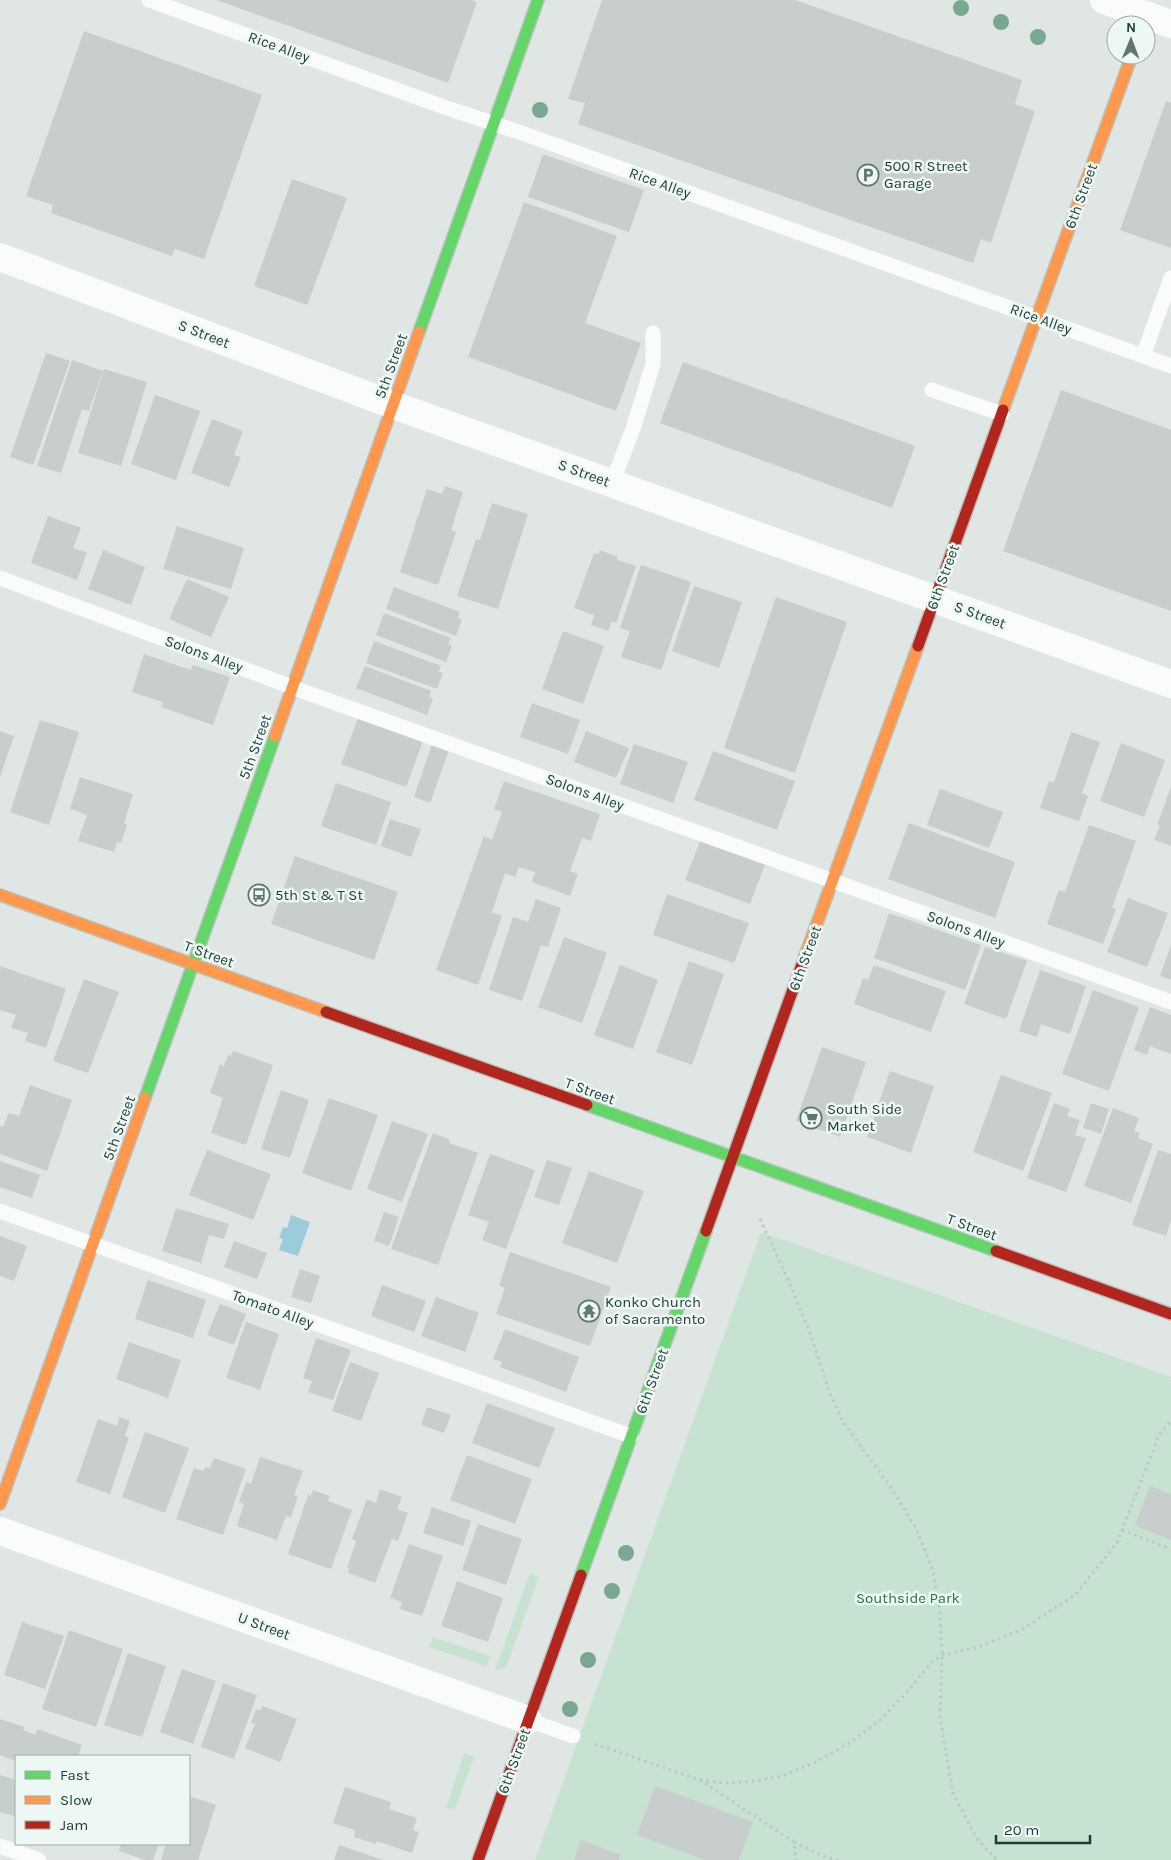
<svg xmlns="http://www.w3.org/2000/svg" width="1171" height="1860" viewBox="0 0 1171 1860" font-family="Karla,sans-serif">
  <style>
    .green { fill: #c7e2d1 }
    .water { fill: #9bccda }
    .building { fill: #c7cecb }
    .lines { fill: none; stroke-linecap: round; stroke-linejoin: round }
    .fast-casing { stroke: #b8c3c0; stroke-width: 14 }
    .slow-casing { stroke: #b8c3c0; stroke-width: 14 }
    .jam-casing { stroke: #b8c3c0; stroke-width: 14 }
    .path { stroke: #bdc8c6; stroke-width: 3; stroke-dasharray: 2.5 4; stroke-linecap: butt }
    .lane { stroke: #fafbfb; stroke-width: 15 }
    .street { stroke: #fafbfb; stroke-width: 28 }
    .fast { stroke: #63d668; stroke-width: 11 }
    .slow { stroke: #ff974d; stroke-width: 11 }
    .jam { stroke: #b3261e; stroke-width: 11 }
    .tree { fill: #78a88f }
    .labels { text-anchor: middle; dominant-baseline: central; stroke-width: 5; stroke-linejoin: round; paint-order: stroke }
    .street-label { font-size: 15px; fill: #1d3b35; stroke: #edf7f3 }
    .poi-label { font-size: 15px; fill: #1d3b35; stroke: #edf7f3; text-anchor: start }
    .park-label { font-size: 15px; fill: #23754a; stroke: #edf7f3 }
  </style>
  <rect width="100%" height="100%" fill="#e0e6e4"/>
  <g class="green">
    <polygon points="761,1232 1171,1377 1171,1860 535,1860"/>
    <polygon points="530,1573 539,1577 507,1665 505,1668 495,1670"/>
    <polygon points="433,1637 490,1656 487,1666 429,1647"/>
    <polygon points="464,1753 474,1757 455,1809 446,1808"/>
  </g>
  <polygon class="water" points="291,1215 310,1222 298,1256 279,1250 283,1239 279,1238 283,1227 287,1228"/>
  <g class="building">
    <polygon points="216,0 472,0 477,2 448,83"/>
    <polygon points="602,0 795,0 1022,80 1015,104 1035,111 991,243 981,239 973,263 578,124 585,103 568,99"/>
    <polygon points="84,31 262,95 204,259 175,249 172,256 51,213 53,205 26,196"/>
    <polygon points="1166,101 1171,103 1171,248 1120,230"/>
    <polygon points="543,154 644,190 629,232 528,197"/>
    <polygon points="292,179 347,198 307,305 254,286"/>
    <polygon points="524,202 617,236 585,323 641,343 616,411 468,357"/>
    <polygon points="46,353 70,361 33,465 10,457"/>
    <polygon points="72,360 103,371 89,411 82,409 61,473 37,466"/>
    <polygon points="683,362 915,446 892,508 660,423"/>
    <polygon points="104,369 147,382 121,466 78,453"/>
    <polygon points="1061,390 1171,430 1171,611 1003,551"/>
    <polygon points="155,395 200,411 176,480 131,464"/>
    <polygon points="212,419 243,431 234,455 241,457 229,487 191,473"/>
    <polygon points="445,486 463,492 451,530 456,532 438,585 400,572 427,489 442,494"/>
    <polygon points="492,503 528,514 498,609 457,596 476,539 480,540"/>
    <polygon points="48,516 81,528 73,548 87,553 77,580 31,563"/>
    <polygon points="177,526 244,548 231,589 163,569"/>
    <polygon points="103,550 145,567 131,605 88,589"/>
    <polygon points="600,550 618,557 617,560 636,566 616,623 612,621 608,631 591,625 594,615 574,608 594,553 599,554"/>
    <polygon points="641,565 691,582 661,670 621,657 630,631 620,628"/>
    <polygon points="187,579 229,597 211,637 169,619"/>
    <polygon points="694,586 742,602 719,668 672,651"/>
    <polygon points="394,587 460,612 458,618 462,620 456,636 386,609"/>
    <polygon points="776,597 847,622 795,773 724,748"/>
    <polygon points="384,613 451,638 448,644 452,646 446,662 376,635"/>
    <polygon points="563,631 604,646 583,704 542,689"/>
    <polygon points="374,641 441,666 438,672 443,673 437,689 366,663"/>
    <polygon points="144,654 191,670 193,665 230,677 213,725 161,707 163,702 132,692"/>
    <polygon points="365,666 431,691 429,697 433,699 427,715 356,688"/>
    <polygon points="532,703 580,720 568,754 520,737"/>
    <polygon points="358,718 423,741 406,787 341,764"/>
    <polygon points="40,720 79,732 49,825 10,812"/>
    <polygon points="0,731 14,736 0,777"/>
    <polygon points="586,731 629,748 616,778 574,762"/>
    <polygon points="1071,732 1100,742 1082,793 1088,796 1079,821 1040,808 1049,781 1054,782"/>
    <polygon points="1121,743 1165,760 1144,817 1100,801"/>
    <polygon points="432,744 449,750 430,803 414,797"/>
    <polygon points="634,744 688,762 673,803 620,784"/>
    <polygon points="713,751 795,781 777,830 694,800"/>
    <polygon points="80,777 133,794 124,823 127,825 121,843 117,842 114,852 78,841 87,815 70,809"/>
    <polygon points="504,781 600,814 591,841 582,838 570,871 578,874 570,896 532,882 535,872 519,867 515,877 505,873 492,912 502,916 478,985 436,970 484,836 492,840 502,812 494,809"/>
    <polygon points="336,783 391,802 376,845 321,826"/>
    <polygon points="1171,787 1171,846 1154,840 1160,826 1157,825"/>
    <polygon points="940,789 1003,812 989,848 927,825"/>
    <polygon points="390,819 421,829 411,857 381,846"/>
    <polygon points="909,823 1015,862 995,918 888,879"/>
    <polygon points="1089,825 1136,841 1112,908 1116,909 1103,944 1047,924 1059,890 1065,892"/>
    <polygon points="700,841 765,864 750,904 685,880"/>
    <polygon points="295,856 398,892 374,960 271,924"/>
    <polygon points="667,894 749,923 734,963 653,935"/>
    <polygon points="1128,898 1168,913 1147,967 1107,952"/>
    <polygon points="536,899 561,908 548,947 541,945 522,1001 489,990 513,917 528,922"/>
    <polygon points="889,913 981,945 965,990 874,958"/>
    <polygon points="564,937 607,953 582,1023 538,1007"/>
    <polygon points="1171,945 1171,980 1160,976"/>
    <polygon points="985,947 1027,961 1006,1019 964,1004"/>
    <polygon points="689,961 724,974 692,1065 656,1052"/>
    <polygon points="620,965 658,980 633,1049 594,1035"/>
    <polygon points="874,965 946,991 931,1032 854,1004 863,978 868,980"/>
    <polygon points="0,966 66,989 46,1048 25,1041 28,1033 11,1028 16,1015 0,1010"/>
    <polygon points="1040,970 1086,986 1070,1034 1041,1024 1037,1037 1019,1031"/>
    <polygon points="84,979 119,992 88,1073 53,1061"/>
    <polygon points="1093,990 1139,1007 1109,1091 1062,1074"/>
    <polygon points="1150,1007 1171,1015 1171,1054 1150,1046 1147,1055 1134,1050"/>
    <polygon points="822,1047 866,1062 840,1137 796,1121"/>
    <polygon points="233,1051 273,1065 246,1145 211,1133 223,1098 210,1093 220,1064 224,1066 228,1055 231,1056"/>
    <polygon points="890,1071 934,1086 911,1153 867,1137"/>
    <polygon points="1001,1075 1052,1093 1023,1171 973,1152"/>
    <polygon points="30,1085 72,1100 47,1171 0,1154 0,1126 3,1127 9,1113 19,1116"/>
    <polygon points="281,1090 309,1100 290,1158 261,1149"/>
    <polygon points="329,1098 378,1115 351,1191 302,1173"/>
    <polygon points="1054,1103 1070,1109 1067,1116 1080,1120 1075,1135 1086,1138 1066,1192 1027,1178"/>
    <polygon points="1091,1103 1109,1109 1101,1134 1083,1128"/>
    <polygon points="1113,1108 1139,1118 1134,1131 1140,1133 1138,1138 1153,1144 1131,1203 1084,1186"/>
    <polygon points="392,1121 428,1134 402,1202 367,1189"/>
    <polygon points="433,1133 450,1140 449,1143 478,1153 438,1265 391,1249"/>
    <polygon points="207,1150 271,1174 253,1220 189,1195"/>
    <polygon points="1158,1150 1171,1154 1171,1220 1166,1236 1132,1225"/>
    <polygon points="490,1154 535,1170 506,1249 482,1240 489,1222 468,1215"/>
    <polygon points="547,1160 572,1168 559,1205 534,1197"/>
    <polygon points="0,1161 40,1175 32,1198 0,1187"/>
    <polygon points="589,1171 644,1191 617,1263 562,1243"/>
    <polygon points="176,1208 229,1224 224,1239 209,1235 201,1263 162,1251"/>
    <polygon points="384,1212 399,1217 389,1246 374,1241"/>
    <polygon points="0,1236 27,1246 14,1281 0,1276"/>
    <polygon points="234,1241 267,1253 257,1279 224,1267"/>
    <polygon points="510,1252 611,1287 590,1346 496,1314 505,1288 499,1286"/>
    <polygon points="300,1269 320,1276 311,1303 291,1297"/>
    <polygon points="148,1280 206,1300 193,1338 135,1319"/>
    <polygon points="382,1285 426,1301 414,1332 371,1316"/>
    <polygon points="436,1297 479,1313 465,1352 421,1336"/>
    <polygon points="220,1304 246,1314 234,1345 207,1335"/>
    <polygon points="246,1322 279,1334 260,1390 226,1378"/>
    <polygon points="505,1329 579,1357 566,1392 500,1367 502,1362 493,1359"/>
    <polygon points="316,1338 351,1350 333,1400 308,1392 312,1381 303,1378"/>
    <polygon points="129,1342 181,1360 168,1398 116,1379"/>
    <polygon points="350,1362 379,1373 361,1421 332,1411"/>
    <polygon points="487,1403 555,1428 539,1468 472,1443"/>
    <polygon points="427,1407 451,1415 444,1433 421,1425"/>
    <polygon points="119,1417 130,1421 125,1436 129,1437 110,1494 76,1482 98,1419 117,1426"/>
    <polygon points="145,1432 189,1448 165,1513 122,1497"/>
    <polygon points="467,1455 532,1479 515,1524 450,1500"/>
    <polygon points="260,1457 303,1471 294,1495 298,1496 291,1517 286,1516 277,1540 237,1526 244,1504 239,1502 246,1482 251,1484"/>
    <polygon points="214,1458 246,1469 223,1535 176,1519 194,1468 204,1471 205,1467 210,1468"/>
    <polygon points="1150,1486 1171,1494 1171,1540 1135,1526"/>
    <polygon points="380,1489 402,1497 397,1509 408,1513 398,1541 392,1539 375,1583 348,1573 349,1568 347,1568 356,1541 352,1539 367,1499 376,1503"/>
    <polygon points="313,1490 330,1496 328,1501 352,1510 331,1569 288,1554 308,1495 311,1496"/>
    <polygon points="432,1507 471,1521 463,1546 423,1533"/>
    <polygon points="478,1524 522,1539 506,1585 462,1570"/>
    <polygon points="409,1544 443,1556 422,1616 400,1609 402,1602 390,1598"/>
    <polygon points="457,1581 503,1598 488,1642 441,1626"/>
    <polygon points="22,1622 64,1636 45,1689 4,1675"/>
    <polygon points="69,1630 123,1649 96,1727 42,1709"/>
    <polygon points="128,1653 166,1666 142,1737 104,1725"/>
    <polygon points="182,1669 216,1681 193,1744 160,1732"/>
    <polygon points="223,1683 257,1695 234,1759 201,1747"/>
    <polygon points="262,1706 297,1719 280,1762 245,1748 255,1724 251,1723 256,1709 260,1711"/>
    <polygon points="0,1719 24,1727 23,1730 36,1735 37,1729 82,1745 78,1756 16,1756 16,1761 0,1755"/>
    <polygon points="0,1775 16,1780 16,1817 0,1812"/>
    <polygon points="655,1786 753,1822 739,1860 705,1860 637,1835"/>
    <polygon points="345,1787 391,1802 389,1809 417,1818 413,1830 419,1832 412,1853 377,1841 376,1844 354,1837 355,1830 333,1823"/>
    <polygon points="189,1796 216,1805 198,1860 161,1860 166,1844 189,1844"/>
    <polygon points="581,1840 621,1855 619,1860 574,1860"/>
    <polygon points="121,1844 159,1844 153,1860 145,1860 119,1851"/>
    <polygon points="339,1845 383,1860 334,1860"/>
  </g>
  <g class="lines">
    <g class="fast-casing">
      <g id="fast">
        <polyline points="419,332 538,0"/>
        <polyline points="145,1098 275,736"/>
        <polyline points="587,1105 996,1251"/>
        <polyline points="581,1575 706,1231"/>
      </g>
    </g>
    <g class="slow-casing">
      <g id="slow">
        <polyline points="1003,410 1132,55"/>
        <polyline points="275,736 419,332"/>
        <polyline points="0,895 326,1012"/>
        <polyline points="805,956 918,646"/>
        <polyline points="0,1504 145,1098"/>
      </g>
    </g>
    <g class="jam-casing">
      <g id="jam">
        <polyline points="918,646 1003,410"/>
        <polyline points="326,1012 587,1105"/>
        <polyline points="706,1231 805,956"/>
        <polyline points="996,1251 1171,1314"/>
        <polyline points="478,1860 581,1575"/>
      </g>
    </g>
    <g class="path">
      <polyline points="760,1219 788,1280 810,1333 830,1393 843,1422 890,1486 916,1528 933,1571 940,1613 942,1655 940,1718 953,1793 977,1839 997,1860"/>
      <polyline points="1122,1530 1171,1549"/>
      <polyline points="595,1744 700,1780 794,1842 796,1860"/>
      <polyline points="700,1780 726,1783 755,1781 782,1776 816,1762 851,1742 880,1720 907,1692 932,1662 942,1655 975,1648 1021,1630 1075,1595 1117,1543 1159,1435 1171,1421"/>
      <polyline points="794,1842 823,1856 839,1860"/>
    </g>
    <g class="lane">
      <polyline points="149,0 444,107 519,132 1171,366"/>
      <polyline points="1143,356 1171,278"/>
      <polyline points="932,390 1002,414"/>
      <polyline points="612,483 633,429 653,364 653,333"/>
      <polyline points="0,578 316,696 1171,1002"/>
      <polyline points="0,1211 631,1436"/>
      <polyline points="528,1720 573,1736"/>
      <polyline points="0,1846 39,1860"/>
    </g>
    <g class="street">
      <polyline points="1104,0 1171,24"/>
      <polyline points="0,257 393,405 1171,684"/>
      <polyline points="0,1531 528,1720"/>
    </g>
    <use href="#fast" class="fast"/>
    <use href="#slow" class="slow"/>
    <use href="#jam" class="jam"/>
  </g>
  <g class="tree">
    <circle cx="961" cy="8" r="8"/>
    <circle cx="1001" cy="22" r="8"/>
    <circle cx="1038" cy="37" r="8"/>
    <circle cx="540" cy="110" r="8"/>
    <circle cx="626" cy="1553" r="8"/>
    <circle cx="612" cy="1591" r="8"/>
    <circle cx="588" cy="1660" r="8"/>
    <circle cx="570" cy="1709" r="8"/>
  </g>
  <defs>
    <g id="parking-ring" transform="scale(1.125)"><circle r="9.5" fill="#edf7f3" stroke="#617772" stroke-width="1.5"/><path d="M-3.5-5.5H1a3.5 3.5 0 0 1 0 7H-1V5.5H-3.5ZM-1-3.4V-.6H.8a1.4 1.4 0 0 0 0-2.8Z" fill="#617772"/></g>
    <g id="bus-ring" transform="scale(1.125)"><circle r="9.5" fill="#edf7f3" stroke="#617772" stroke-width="1.5"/><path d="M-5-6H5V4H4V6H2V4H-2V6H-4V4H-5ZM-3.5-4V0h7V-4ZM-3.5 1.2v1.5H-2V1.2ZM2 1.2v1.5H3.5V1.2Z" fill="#617772"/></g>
    <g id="supermarket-ring" transform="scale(1.125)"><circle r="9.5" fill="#edf7f3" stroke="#617772" stroke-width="1.5"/><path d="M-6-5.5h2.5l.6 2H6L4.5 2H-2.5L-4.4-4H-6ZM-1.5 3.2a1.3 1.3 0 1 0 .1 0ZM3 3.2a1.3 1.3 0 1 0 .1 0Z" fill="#617772"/></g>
    <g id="temple-ring" transform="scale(1.125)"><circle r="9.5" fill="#edf7f3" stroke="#617772" stroke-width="1.5"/><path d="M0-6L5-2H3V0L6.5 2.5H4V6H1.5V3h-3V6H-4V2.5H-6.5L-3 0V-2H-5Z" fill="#617772"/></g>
  </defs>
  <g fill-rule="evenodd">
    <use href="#parking-ring" x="868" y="175"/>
    <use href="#bus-ring" x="259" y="895"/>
    <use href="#supermarket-ring" x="811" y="1118"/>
    <use href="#temple-ring" x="589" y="1311"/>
  </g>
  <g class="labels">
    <g class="street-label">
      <text transform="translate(279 47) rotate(20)">Rice Alley</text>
      <text transform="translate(660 183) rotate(20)">Rice Alley</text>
      <text transform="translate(1081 196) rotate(-70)">6th Street</text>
      <text transform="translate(1041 319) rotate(20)">Rice Alley</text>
      <text transform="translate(204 334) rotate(21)">S Street</text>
      <text transform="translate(391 366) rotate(-70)">5th Street</text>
      <text transform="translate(584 473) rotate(20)">S Street</text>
      <text transform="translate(943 577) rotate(-70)">6th Street</text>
      <text transform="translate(980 615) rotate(20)">S Street</text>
      <text transform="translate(204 654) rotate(20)">Solons Alley</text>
      <text transform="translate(255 747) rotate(-70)">5th Street</text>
      <text transform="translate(585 792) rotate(20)">Solons Alley</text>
      <text transform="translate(966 929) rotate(20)">Solons Alley</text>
      <text transform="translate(209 954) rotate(20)">T Street</text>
      <text transform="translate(805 958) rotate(-70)">6th Street</text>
      <text transform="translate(590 1091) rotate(20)">T Street</text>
      <text transform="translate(119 1128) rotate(-70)">5th Street</text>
      <text transform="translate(972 1227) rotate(20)">T Street</text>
      <text transform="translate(273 1309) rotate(20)">Tomato Alley</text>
      <text transform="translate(652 1381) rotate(-70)">6th Street</text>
      <text transform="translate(264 1626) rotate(20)">U Street</text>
      <text transform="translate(514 1761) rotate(-70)">6th Street</text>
    </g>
    <g class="poi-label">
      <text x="884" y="166">500 R Street<tspan x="884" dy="17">Garage</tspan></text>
      <text x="275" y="895">5th St &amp; T St</text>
      <text x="827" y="1109">South Side<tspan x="827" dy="17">Market</tspan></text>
      <text x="605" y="1302">Konko Church<tspan x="605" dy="17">of Sacramento</tspan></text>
    </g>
    <g class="park-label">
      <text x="908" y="1598">Southside Park</text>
    </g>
  </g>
  <rect x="15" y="1755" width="175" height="90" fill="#edf7f3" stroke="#9aaca7"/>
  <rect x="25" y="1771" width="25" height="8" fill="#63d668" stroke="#9aaca7"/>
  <text x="60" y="1780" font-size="15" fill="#1d3b35">Fast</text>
  <rect x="25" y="1796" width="25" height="8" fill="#ff974d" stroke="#9aaca7"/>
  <text x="60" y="1805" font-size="15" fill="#1d3b35">Slow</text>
  <rect x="25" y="1821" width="25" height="8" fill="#b3261e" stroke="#9aaca7"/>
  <text x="60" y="1830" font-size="15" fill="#1d3b35">Jam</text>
  <g transform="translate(1131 40) rotate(1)"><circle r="24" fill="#edf7f3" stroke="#9aaca7"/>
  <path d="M0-4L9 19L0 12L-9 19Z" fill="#617772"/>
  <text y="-8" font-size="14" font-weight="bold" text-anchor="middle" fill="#1d3b35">N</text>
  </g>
  <path d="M996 1835v8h94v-8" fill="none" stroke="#1d3b35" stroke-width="2.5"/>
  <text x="1004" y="1835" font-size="15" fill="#1d3b35" stroke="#edf7f3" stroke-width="4" paint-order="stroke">20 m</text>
</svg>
